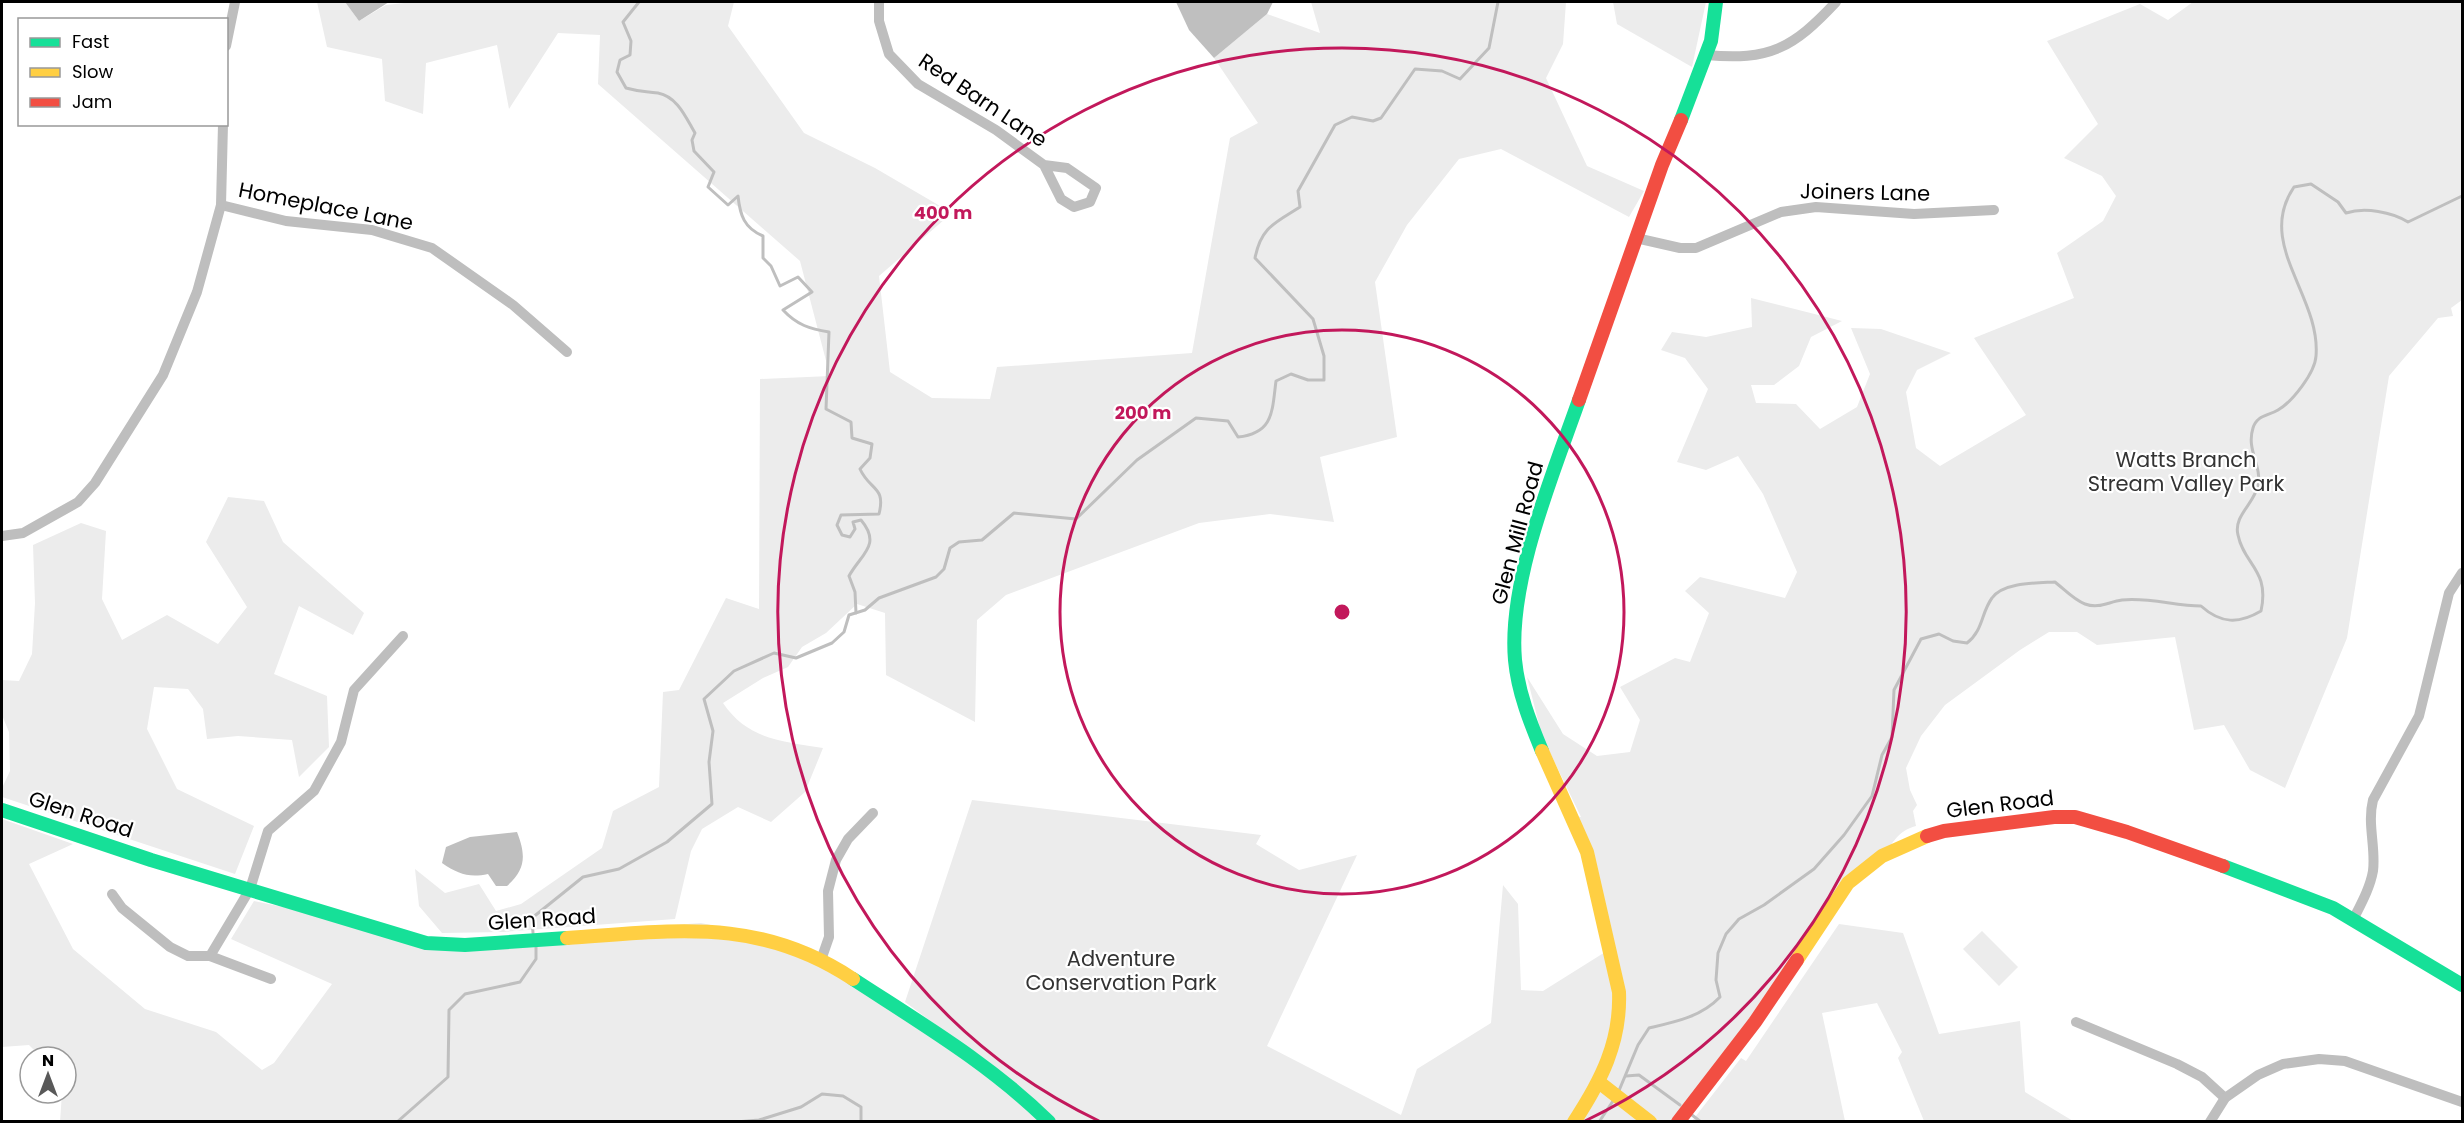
<svg xmlns="http://www.w3.org/2000/svg" width="2464" height="1123" viewBox="0 0 2464 1123" font-family="Poppins,sans-serif">
  <style>
    .green { fill: #ececec }
    .water { fill: #bfbfbf }
    .lines { fill: none; stroke-linecap: round; stroke-linejoin: round }
    .stream { stroke: #bfbfbf; stroke-width: 3 }
    .street { stroke: #bebebe; stroke-width: 10 }
    .fast { stroke: #16e098; stroke-width: 14 }
    .slow { stroke: #ffcf43; stroke-width: 14 }
    .jam { stroke: #f24e42; stroke-width: 14 }
    .ring { fill: none; stroke: #c2185b; stroke-width: 3 }
    .labels { text-anchor: middle; dominant-baseline: central; stroke-width: 4.5; stroke-linejoin: round; paint-order: stroke }
    .street-label { font-size: 21px; fill: #000; stroke: #fff }
    .park-label { font-size: 21px; fill: #333; stroke: #fff }
    .centre { fill: #c2185b; stroke: #fff; stroke-width: 3 }
    .ring-label { font-size: 18px; text-anchor: middle; font-weight: bold; fill: #c2185b; stroke: #fff; stroke-width: 4.5; stroke-linejoin: round; paint-order: stroke }
  </style>
  <rect width="100%" height="100%" fill="#fff"/>
  <g class="green">
    <path d="M317,2H345L359,21L386,5L413,2H734L728,26L804,133L875,168L952,213L879,276L890,372L932,398L990,399L997,367L1192,353L1230,138L1258,123L1214,58L1267,14L1320,33L1311,2H1566L1563,44L1546,78L1587,166L1644,191L1629,217L1501,149L1459,159L1407,225L1375,282L1397,437L1320,457L1334,522L1270,514L1199,523L1006,595L977,620L975,722L886,675L885,613L857,604L826,633L802,647L788,667L763,678L723,703C748,740 782,741 823,748L805,792L771,822L738,807L702,829L691,851L675,919L503,932L442,933L419,906L415,869L445,893L479,884L496,911L521,904L602,848L613,811L659,787L663,692L679,690L726,598L759,609L760,379L830,376L800,261L598,84L600,35L558,33L509,109L497,45L426,63L423,114L385,101L382,59L327,47Z"/>
    <polygon points="1613,2 1706,2 1692,67 1617,24"/>
    <path d="M2193,2H2462V300L2451,308L2453,316L2438,318L2389,376L2347,638L2285,788L2250,770L2224,725L2194,730L2175,637L2097,645L2077,632H2049L2020,650L1945,705L1921,736L1906,768L1910,790L1917,805L1913,811L1916,826C1897,831 1894,843 1882,856C1873,866 1859,874 1848,883L1676,1121L60,1122L62,1093H66V1057H41L29,1045L2,1047V819L73,844L29,864L73,949L145,1009L216,1032L262,1070L274,1063L332,984L231,939L254,901L356,922L426,943L701,923L754,934L802,950L1029,1094L905,1002L972,800L1261,835L1256,844L1299,870L1357,855L1267,1046L1401,1115L1417,1069L1491,1023L1503,885L1518,904L1521,990L1543,991L1610,949L1575,816L1581,817L1542,736L1527,677L1563,734L1597,756L1630,752L1640,720L1620,687L1675,658L1690,662L1709,613L1685,591L1700,577L1785,598L1797,572L1763,494L1738,456L1706,470L1677,462L1708,389L1685,358L1661,350L1672,332L1706,337L1752,327L1751,298L1842,321L1811,337L1799,366L1774,385H1751L1756,403L1796,404L1820,429L1857,407L1870,374L1851,328L1881,329L1951,353L1917,370L1906,392L1916,448L1940,466L2026,415L1974,338L2074,298L2057,253L2103,221L2116,196L2102,176L2064,158L2098,124L2047,41L2140,4L2168,20Z"/>
    <polygon points="228,497 264,501 283,542 364,613 353,635 299,606 274,674 327,696 329,747 299,777 292,740 238,736 207,739 203,709 188,689 154,687 147,729 177,789 254,826 235,874 2,797 2,788 10,771 9,732 2,715 2,680 19,681 32,654 35,603 33,545 81,523 106,531 102,599 122,640 167,615 218,644 247,607 206,542"/>
    <polygon points="1839,924 1903,933 1939,1034 2020,1021 2025,1092 2073,1121 1924,1121 1898,1058 1902,1052 1877,1003 1822,1013 1845,1121 1692,1121 1741,1058 1746,1061"/>
    <polygon points="1982,931 2018,967 1999,986 1963,949"/>
  </g>
  <g class="water">
    <polygon points="345,2 389,2 359,21"/>
    <polygon points="1176,2 1273,2 1267,14 1214,58 1189,30"/>
    <path d="M517,832C526,855 526,869 507,886H496L488,874C469,878 458,874 442,863L446,847L470,837Z"/>
  </g>
  <g class="lines">
    <g class="stream">
      <path d="M639,2L623,22L631,41L630,55L620,60L617,72L626,88C640,92 645,91 658,93C678,97 686,118 695,133L692,140L694,151L714,172L708,187L728,205L738,196C740,215 744,228 763,236V258L771,266L780,286L798,277L812,292L783,310C797,325 810,329 829,332L826,409L851,422L852,438L872,444L870,458L860,469C870,491 886,486 879,514L841,515L837,525L842,535L850,537L855,529L853,522L861,520C882,545 861,554 849,576L855,592L856,613"/>
      <path d="M533,933L532,918L583,877L619,869L667,842L712,804L709,762L713,731L704,699L734,671L774,653L796,658L832,643L844,632L849,615L865,610L879,598L936,577L944,569L950,548L959,542L982,540L1014,513L1076,519L1137,460L1196,418L1228,421L1238,437C1274,433 1272,411 1276,381L1291,374L1308,380H1324V356L1313,319L1255,258C1261,227 1275,223 1300,207L1298,191L1335,125L1352,117L1373,121L1381,118L1415,69L1442,71L1460,79L1489,48L1498,2"/>
      <polyline points="1626,1076 1639,1075 1680,1105"/>
      <path d="M1618,1093L1638,1045L1649,1028C1675,1022 1701,1017 1720,997L1716,980L1718,953L1726,934L1739,919L1764,905L1814,869L1844,835L1872,796L1882,755L1892,737L1894,690L1921,639L1939,634L1953,641L1967,643C1983,631 1981,613 1992,598C2003,582 2037,583 2055,582C2064,589 2074,600 2085,604C2099,609 2108,602 2122,600C2149,597 2175,606 2201,606C2221,624 2239,624 2261,611C2270,570 2244,565 2238,535C2233,516 2255,503 2258,485C2262,465 2246,450 2253,428C2257,415 2268,416 2278,410C2292,402 2315,373 2316,356C2321,296 2255,244 2294,187L2311,184L2338,202L2346,213C2365,207 2392,212 2408,222L2462,196"/>
      <polyline points="1692,1115 1701,1122"/>
      <polyline points="397,1122 448,1077 449,1010 465,994 520,982 536,959 536,946"/>
      <polyline points="736,1122 759,1120 801,1107 822,1094 843,1096 861,1107 861,1122"/>
      <polyline points="1599,1122 1613,1101"/>
    </g>
    <g class="street">
      <polyline points="879,2 879,21 889,54 918,84 996,130 1044,165 1067,168 1096,188 1090,202 1074,207 1061,199 1044,165"/>
      <polyline points="226,46 235,2"/>
      <path d="M1706,55C1770,61 1793,48 1836,2"/>
      <polyline points="221,205 286,221 372,230 432,248 513,305 567,352"/>
      <polyline points="1636,238 1680,248 1696,248 1781,212 1816,207 1914,214 1994,210"/>
      <polyline points="2,536 23,533 78,502 95,483 163,375 197,292 221,205 223,124"/>
      <polyline points="112,894 122,908 170,947 188,956 210,956 250,889 268,831 314,791 341,742 354,690 403,636"/>
      <path d="M2353,920C2361,904 2370,888 2373,871C2376,847 2367,824 2373,800L2419,716L2449,593L2462,573"/>
      <polyline points="210,956 271,979"/>
      <polyline points="821,960 829,937 828,891 836,860 848,839 873,813"/>
      <polyline points="2076,1022 2177,1064 2202,1077 2225,1098"/>
      <polyline points="2210,1122 2225,1098 2258,1075 2283,1064 2319,1059 2345,1061 2462,1102"/>
    </g>
    <g class="fast">
      <polyline points="1681,120 1711,41 1716,2"/>
      <path d="M1542,751C1530,722 1518,692 1515,660C1508,581 1553,474 1579,400"/>
      <polyline points="2,810 151,860 426,943 465,945 567,938"/>
      <polyline points="2223,866 2333,908 2462,985"/>
      <path d="M853,979C922,1024 990,1064 1049,1122"/>
    </g>
    <g class="slow">
      <path d="M1542,751L1587,852L1619,992C1621,1042 1601,1081 1574,1122"/>
      <path d="M567,938C674,931 758,916 853,979"/>
      <polyline points="1797,960 1848,883 1882,856 1927,836"/>
      <polyline points="1600,1083 1650,1122"/>
    </g>
    <g class="jam">
      <polyline points="1579,400 1662,165 1681,120"/>
      <polyline points="1927,836 1944,831 2054,817 2075,817 2127,832 2223,866"/>
      <polyline points="1678,1122 1755,1022 1797,960"/>
    </g>
  </g>
  <g class="ring">
    <circle cx="1342" cy="612" r="282"/>
    <path d="M1099 1121A564 564 0 1 1 1585 1121"/>
  </g>
  <g class="labels">
    <g class="street-label">
      <text transform="translate(983 100) rotate(34)">Red Barn Lane</text>
      <text transform="translate(1865 192) rotate(1)">Joiners Lane</text>
      <text transform="translate(326 206) rotate(11)">Homeplace Lane</text>
      <text transform="translate(1517 533) rotate(-75)">Glen Mill Road</text>
      <text transform="translate(2000 804) rotate(-7)">Glen Road</text>
      <text transform="translate(81 814) rotate(18)">Glen Road</text>
      <text transform="translate(542 919) rotate(-4)">Glen Road</text>
    </g>
    <g class="park-label">
      <text x="2186" y="459">Watts Branch<tspan x="2186" dy="24">Stream Valley Park</tspan></text>
      <text x="1121" y="958">Adventure<tspan x="1121" dy="24">Conservation Park</tspan></text>
    </g>
  </g>
  <circle cx="1342" cy="612" r="9" class="centre"/>
  <g class="ring-label">
    <text x="943" y="219">400 m</text>
    <text x="1143" y="419">200 m</text>
  </g>
  <rect width="2464" height="1123" fill="none" stroke="#000000" stroke-width="6"/>
  <rect x="18" y="18" width="210" height="108" fill="#ffffff" stroke="#999999" stroke-width="1.5"/>
  <rect x="30" y="38" width="30" height="9" fill="#16e098" stroke="#999999" stroke-width="1.5"/>
  <text x="72" y="48" font-size="18" fill="#000000">Fast</text>
  <rect x="30" y="68" width="30" height="9" fill="#ffcf43" stroke="#999999" stroke-width="1.5"/>
  <text x="72" y="78" font-size="18" fill="#000000">Slow</text>
  <rect x="30" y="98" width="30" height="9" fill="#f24e42" stroke="#999999" stroke-width="1.5"/>
  <text x="72" y="108" font-size="18" fill="#000000">Jam</text>
  <g transform="translate(48 1075)"><circle r="28" fill="#ffffff" stroke="#999999" stroke-width="1.5"/>
  <path d="M0-4.5L10 22L0 15L-10 22Z" fill="#595959"/>
  <text y="-9" font-size="16" font-weight="bold" text-anchor="middle" fill="#000000">N</text>
  </g>
</svg>
